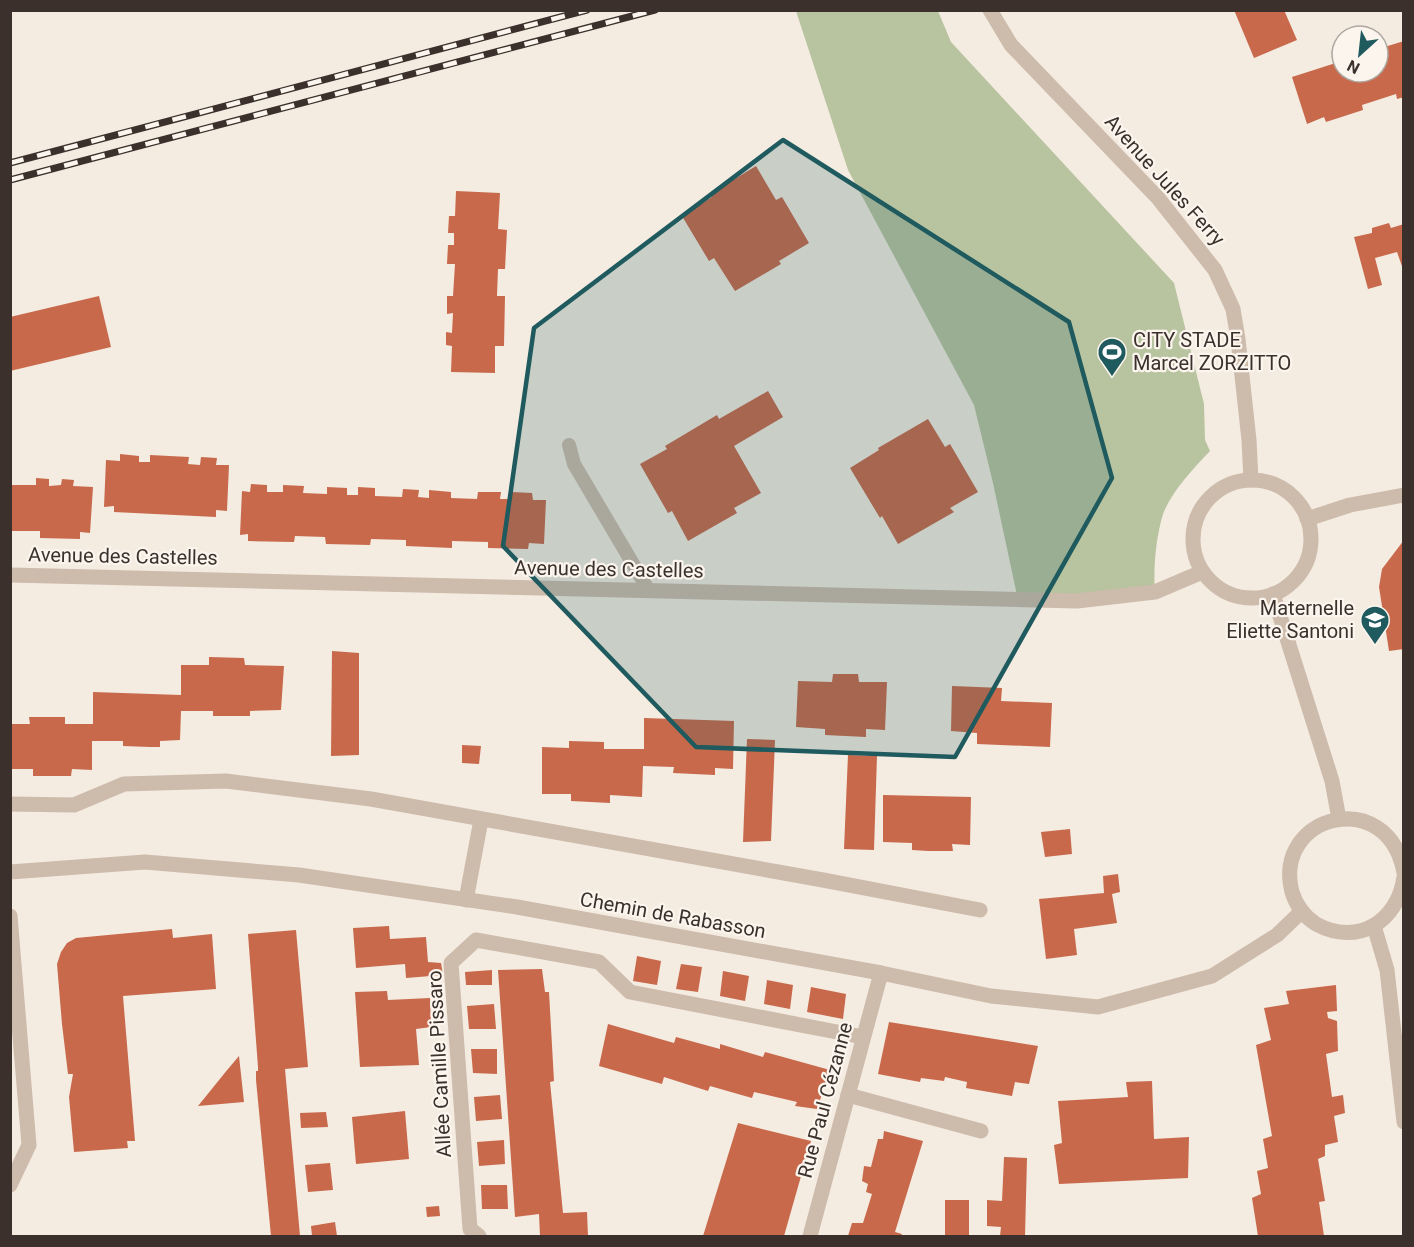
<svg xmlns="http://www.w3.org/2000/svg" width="1414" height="1247" viewBox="0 0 1414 1247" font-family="Roboto,sans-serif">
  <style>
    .green { fill: #b8c4a0 }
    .building { fill: #c8694b }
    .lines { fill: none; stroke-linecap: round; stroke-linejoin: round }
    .lane { stroke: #cdbbac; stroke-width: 14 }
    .street { stroke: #cdbbac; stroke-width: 15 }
    .rail-casing { stroke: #3b302b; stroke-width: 7 }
    .rail { stroke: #fbf5ee; stroke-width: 4.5; stroke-dasharray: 14; stroke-linecap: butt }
    .marked { fill: #1f5a5e; fill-opacity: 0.2; stroke: #1f5a5e; stroke-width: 4.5; stroke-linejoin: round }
    .labels { text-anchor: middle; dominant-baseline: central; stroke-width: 4.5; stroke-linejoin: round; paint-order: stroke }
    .street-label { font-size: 20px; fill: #3b302b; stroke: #fbf5ee }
    .poi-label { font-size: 20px; fill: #3b302b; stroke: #fbf5ee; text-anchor: start }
  </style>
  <rect width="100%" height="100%" fill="#f4ebe1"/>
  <path class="green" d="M796,11H938L951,42L1174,283L1204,404L1205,440L1210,451C1193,469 1172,491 1163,514C1156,537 1153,569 1155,592L1018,600L993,483L974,405L848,170Z"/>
  <g class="building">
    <polygon points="1234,10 1284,10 1297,40 1254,58"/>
    <polygon points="1404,41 1404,97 1397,99 1396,94 1362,105 1363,110 1326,122 1324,117 1307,124 1292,77 1342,61 1342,72 1378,72 1378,49"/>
    <polygon points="756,166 776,200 782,197 809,243 779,261 781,264 735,291 714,258 709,261 682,216 712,197 710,194"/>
    <polygon points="456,191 500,193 498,229 507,230 505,269 498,269 497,296 505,296 504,346 495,346 495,373 451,372 452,346 446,345 446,332 452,333 453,313 447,314 447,296 453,296 455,264 447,264 448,245 454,245 454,233 448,233 449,216 455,216"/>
    <polygon points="1389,223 1391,228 1404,224 1404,272 1397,252 1375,258 1382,285 1368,289 1354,237 1372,233 1372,228"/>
    <polygon points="99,296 111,347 10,371 10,317"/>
    <polygon points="768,391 783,417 734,446 761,493 734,508 737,513 688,541 672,511 668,513 640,464 667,449 665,446 717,415 719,419"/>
    <polygon points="928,419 945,447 950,444 978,492 950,508 954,512 898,544 882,516 880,518 850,468 879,450 878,448"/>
    <polygon points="120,454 139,456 139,462 150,462 150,455 189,457 188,464 200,465 201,457 217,458 216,465 229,465 227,511 216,510 216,517 114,512 114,506 104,507 106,460 120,461"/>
    <polygon points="36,478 49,479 49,486 61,485 62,479 74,480 73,486 93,487 90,533 80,532 80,539 40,538 40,531 10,531 10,485 36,485"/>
    <polygon points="251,484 267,485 267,492 283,492 283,485 304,486 303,493 327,494 327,487 347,488 347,495 358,495 358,487 375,488 375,496 402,497 403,489 419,490 418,497 429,498 429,490 451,492 451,498 477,499 478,492 501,492 500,499 512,499 512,492 532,493 533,500 546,500 544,544 529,543 528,549 488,548 488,542 452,541 452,548 406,546 406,540 371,539 370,545 326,544 325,537 295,536 294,542 248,541 248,534 240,535 242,491 250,492"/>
    <polygon points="1404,540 1404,649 1389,651 1379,587 1382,569"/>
    <polygon points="332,651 359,653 359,755 331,756"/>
    <polygon points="209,657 244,658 245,665 284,666 281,710 250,711 250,716 213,716 213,711 181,711 180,740 160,741 160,747 150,747 123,746 123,741 92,741 92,770 72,769 71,776 33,776 33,769 10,769 10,724 30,724 29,717 65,717 65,724 93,724 93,692 181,695 181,665 209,665"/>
    <polygon points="833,674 858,674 859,682 887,682 885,730 866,729 866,737 825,735 825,729 796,727 798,681 832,682"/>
    <polygon points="952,686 1002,688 1001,701 1052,703 1050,747 977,744 977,733 951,731"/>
    <polygon points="644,718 734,721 733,769 715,768 715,775 673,773 674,767 643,766 642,797 610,795 610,803 571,801 571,794 542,794 542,747 569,748 569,741 604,742 604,749 644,749"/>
    <polygon points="747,739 775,740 771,841 743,842"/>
    <polygon points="462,745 481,746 479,764 462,763"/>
    <polygon points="848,755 877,756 874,850 844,849"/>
    <polygon points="883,795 971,797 970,845 952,844 953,851 928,851 912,850 912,843 883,842"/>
    <polygon points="1070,829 1072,854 1045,857 1041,832"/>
    <polygon points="1118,874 1120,892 1112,894 1117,923 1074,929 1077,955 1046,959 1039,899 1104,893 1103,876"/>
    <polygon points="389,926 390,939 426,937 428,962 441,963 443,975 406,978 405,964 356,968 353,928"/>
    <polygon points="172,929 173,938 212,934 216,989 123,996 135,1141 127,1141 128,1148 74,1152 69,1097 73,1074 68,1074 62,1024 57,964 61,952 67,943 76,938"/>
    <polygon points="296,930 308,1067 285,1069 300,1236 271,1236 256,1080 256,1071 258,1071 258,1067 248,934"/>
    <polygon points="637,956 661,961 657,985 633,981"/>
    <polygon points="681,964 702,967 698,992 676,989"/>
    <polygon points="542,969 545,992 549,992 554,1081 550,1082 563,1213 587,1212 588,1236 540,1236 539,1214 515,1217 498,970"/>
    <polygon points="492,970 492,985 466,985 465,972"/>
    <polygon points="723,971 749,976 745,1001 720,996"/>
    <polygon points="767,980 793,985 790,1009 764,1004"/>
    <polygon points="1336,985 1337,1011 1327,1012 1328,1018 1337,1021 1338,1051 1326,1054 1332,1097 1343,1095 1345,1113 1334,1116 1338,1142 1325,1145 1325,1156 1318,1159 1325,1201 1319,1202 1324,1236 1258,1236 1252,1198 1261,1194 1257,1171 1268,1168 1263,1139 1272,1136 1256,1045 1271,1040 1264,1008 1289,1004 1286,991"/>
    <polygon points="811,987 846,994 843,1019 807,1012"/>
    <polygon points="387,991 388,1000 430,998 431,1027 416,1029 419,1065 360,1067 355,992"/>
    <polygon points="494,1004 496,1029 469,1029 467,1006"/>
    <polygon points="889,1022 1038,1046 1029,1084 1015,1082 1012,1096 966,1088 967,1082 945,1077 944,1081 921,1078 920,1082 878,1074"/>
    <polygon points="608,1024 674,1043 676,1037 720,1049 720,1044 763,1057 765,1052 830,1070 817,1109 795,1106 797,1102 754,1092 752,1098 710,1086 708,1091 664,1077 662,1084 599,1066"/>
    <polygon points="471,1049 497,1049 497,1074 473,1073"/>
    <polygon points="239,1056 244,1102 198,1106 228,1069"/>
    <polygon points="1152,1081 1154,1139 1189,1137 1188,1178 1059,1184 1054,1145 1062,1143 1058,1101 1128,1097 1126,1082"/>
    <polygon points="500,1095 502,1119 476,1121 474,1097"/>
    <polygon points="405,1111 409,1159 356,1164 352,1117"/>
    <polygon points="326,1112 328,1127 301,1128 300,1113"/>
    <polygon points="738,1123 811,1141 784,1236 703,1236"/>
    <polygon points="884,1131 923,1141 895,1232 902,1234 901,1236 848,1236 852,1223 863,1223 872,1194 866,1192 868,1184 862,1181 864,1166 871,1167 878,1139 883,1139"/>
    <polygon points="504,1140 505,1164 479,1166 477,1142"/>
    <polygon points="1004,1157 1027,1158 1025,1236 1000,1236 1001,1227 987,1226 987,1200 1002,1201"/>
    <polygon points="330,1163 333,1190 308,1192 305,1165"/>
    <polygon points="481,1185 507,1185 508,1209 482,1209"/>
    <rect x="945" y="1200" width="24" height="36"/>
    <polygon points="439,1206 440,1216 427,1217 426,1207"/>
    <polygon points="335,1222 337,1236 312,1236 311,1226"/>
  </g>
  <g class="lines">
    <polyline class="lane" points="569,445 574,464 649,591"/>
    <g class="street">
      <polyline points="990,10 1011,45 1158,198 1215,270 1233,309 1238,339 1249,440 1251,480"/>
      <circle cx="1252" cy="539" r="59"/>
      <polyline points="1307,519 1350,505 1404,495"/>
      <polyline points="10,575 1077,601 1155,592 1202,572"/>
      <polyline points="1273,594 1332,781 1339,819"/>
      <polyline points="10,804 74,805 124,784 226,781 371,799 823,880 980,910"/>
      <polyline points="10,872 145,862 299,875 517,907 881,973 991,996 1098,1007 1212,976 1277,935 1302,911"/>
      <path d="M1404,873C1389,785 1272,814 1292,892C1296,905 1305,917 1316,924C1358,947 1398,921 1404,877"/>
      <polyline points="466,900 481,820"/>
      <polyline points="10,916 29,1145 10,1185"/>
      <polyline points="1374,926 1387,970 1404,1122"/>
      <polyline points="848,1095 981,1131"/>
      <polyline points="479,1236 470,1229 451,963 476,940 599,962 630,992 863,1037"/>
      <polyline points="810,1236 881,973"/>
    </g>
    <g class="rail-casing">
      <g id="rail">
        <polyline points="10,163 587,10"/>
        <polyline points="10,180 655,10"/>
      </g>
    </g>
    <use href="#rail" class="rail"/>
  </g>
  <path class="marked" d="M783,140L1069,322L1112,478L955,757L696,747L503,546L534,328Z"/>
  <defs>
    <g id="stadium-pin" transform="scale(1.5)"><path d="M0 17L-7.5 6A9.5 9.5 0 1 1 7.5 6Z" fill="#1f5a5e" stroke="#fbf5ee"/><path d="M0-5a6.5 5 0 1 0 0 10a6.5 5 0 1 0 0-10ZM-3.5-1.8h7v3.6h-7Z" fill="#fff"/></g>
    <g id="school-pin" transform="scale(1.5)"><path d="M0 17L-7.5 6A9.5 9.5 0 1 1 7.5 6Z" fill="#1f5a5e" stroke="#fbf5ee"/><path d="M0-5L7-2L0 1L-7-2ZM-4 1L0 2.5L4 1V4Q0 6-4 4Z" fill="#fff"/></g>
  </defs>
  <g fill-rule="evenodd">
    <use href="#stadium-pin" x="1112" y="352"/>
    <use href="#school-pin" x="1375" y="620"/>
  </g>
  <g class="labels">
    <g class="street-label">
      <text transform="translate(1165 180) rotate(48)">Avenue Jules Ferry</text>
      <text transform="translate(123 556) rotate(1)">Avenue des Castelles</text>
      <text transform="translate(609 569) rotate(1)">Avenue des Castelles</text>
      <text transform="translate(673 915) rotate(10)">Chemin de Rabasson</text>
      <text transform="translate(439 1064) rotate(-93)">Allée Camille Pissaro</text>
      <text transform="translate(825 1100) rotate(-75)">Rue Paul Cézanne</text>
    </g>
    <g class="poi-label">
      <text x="1133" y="340">CITY STADE<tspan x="1133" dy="23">Marcel ZORZITTO</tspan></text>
      <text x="1354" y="608" text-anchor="end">Maternelle<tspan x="1354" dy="23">Eliette Santoni</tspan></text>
    </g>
  </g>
  <rect width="1414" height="1247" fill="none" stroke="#3b302b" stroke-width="24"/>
  <g transform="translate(1360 54) rotate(207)"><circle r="28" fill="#fbf5ee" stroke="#aea6a0" stroke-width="1.5"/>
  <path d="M0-4.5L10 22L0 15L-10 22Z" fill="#1f5a5e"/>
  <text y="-9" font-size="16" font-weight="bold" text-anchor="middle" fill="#3b302b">N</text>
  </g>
</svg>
